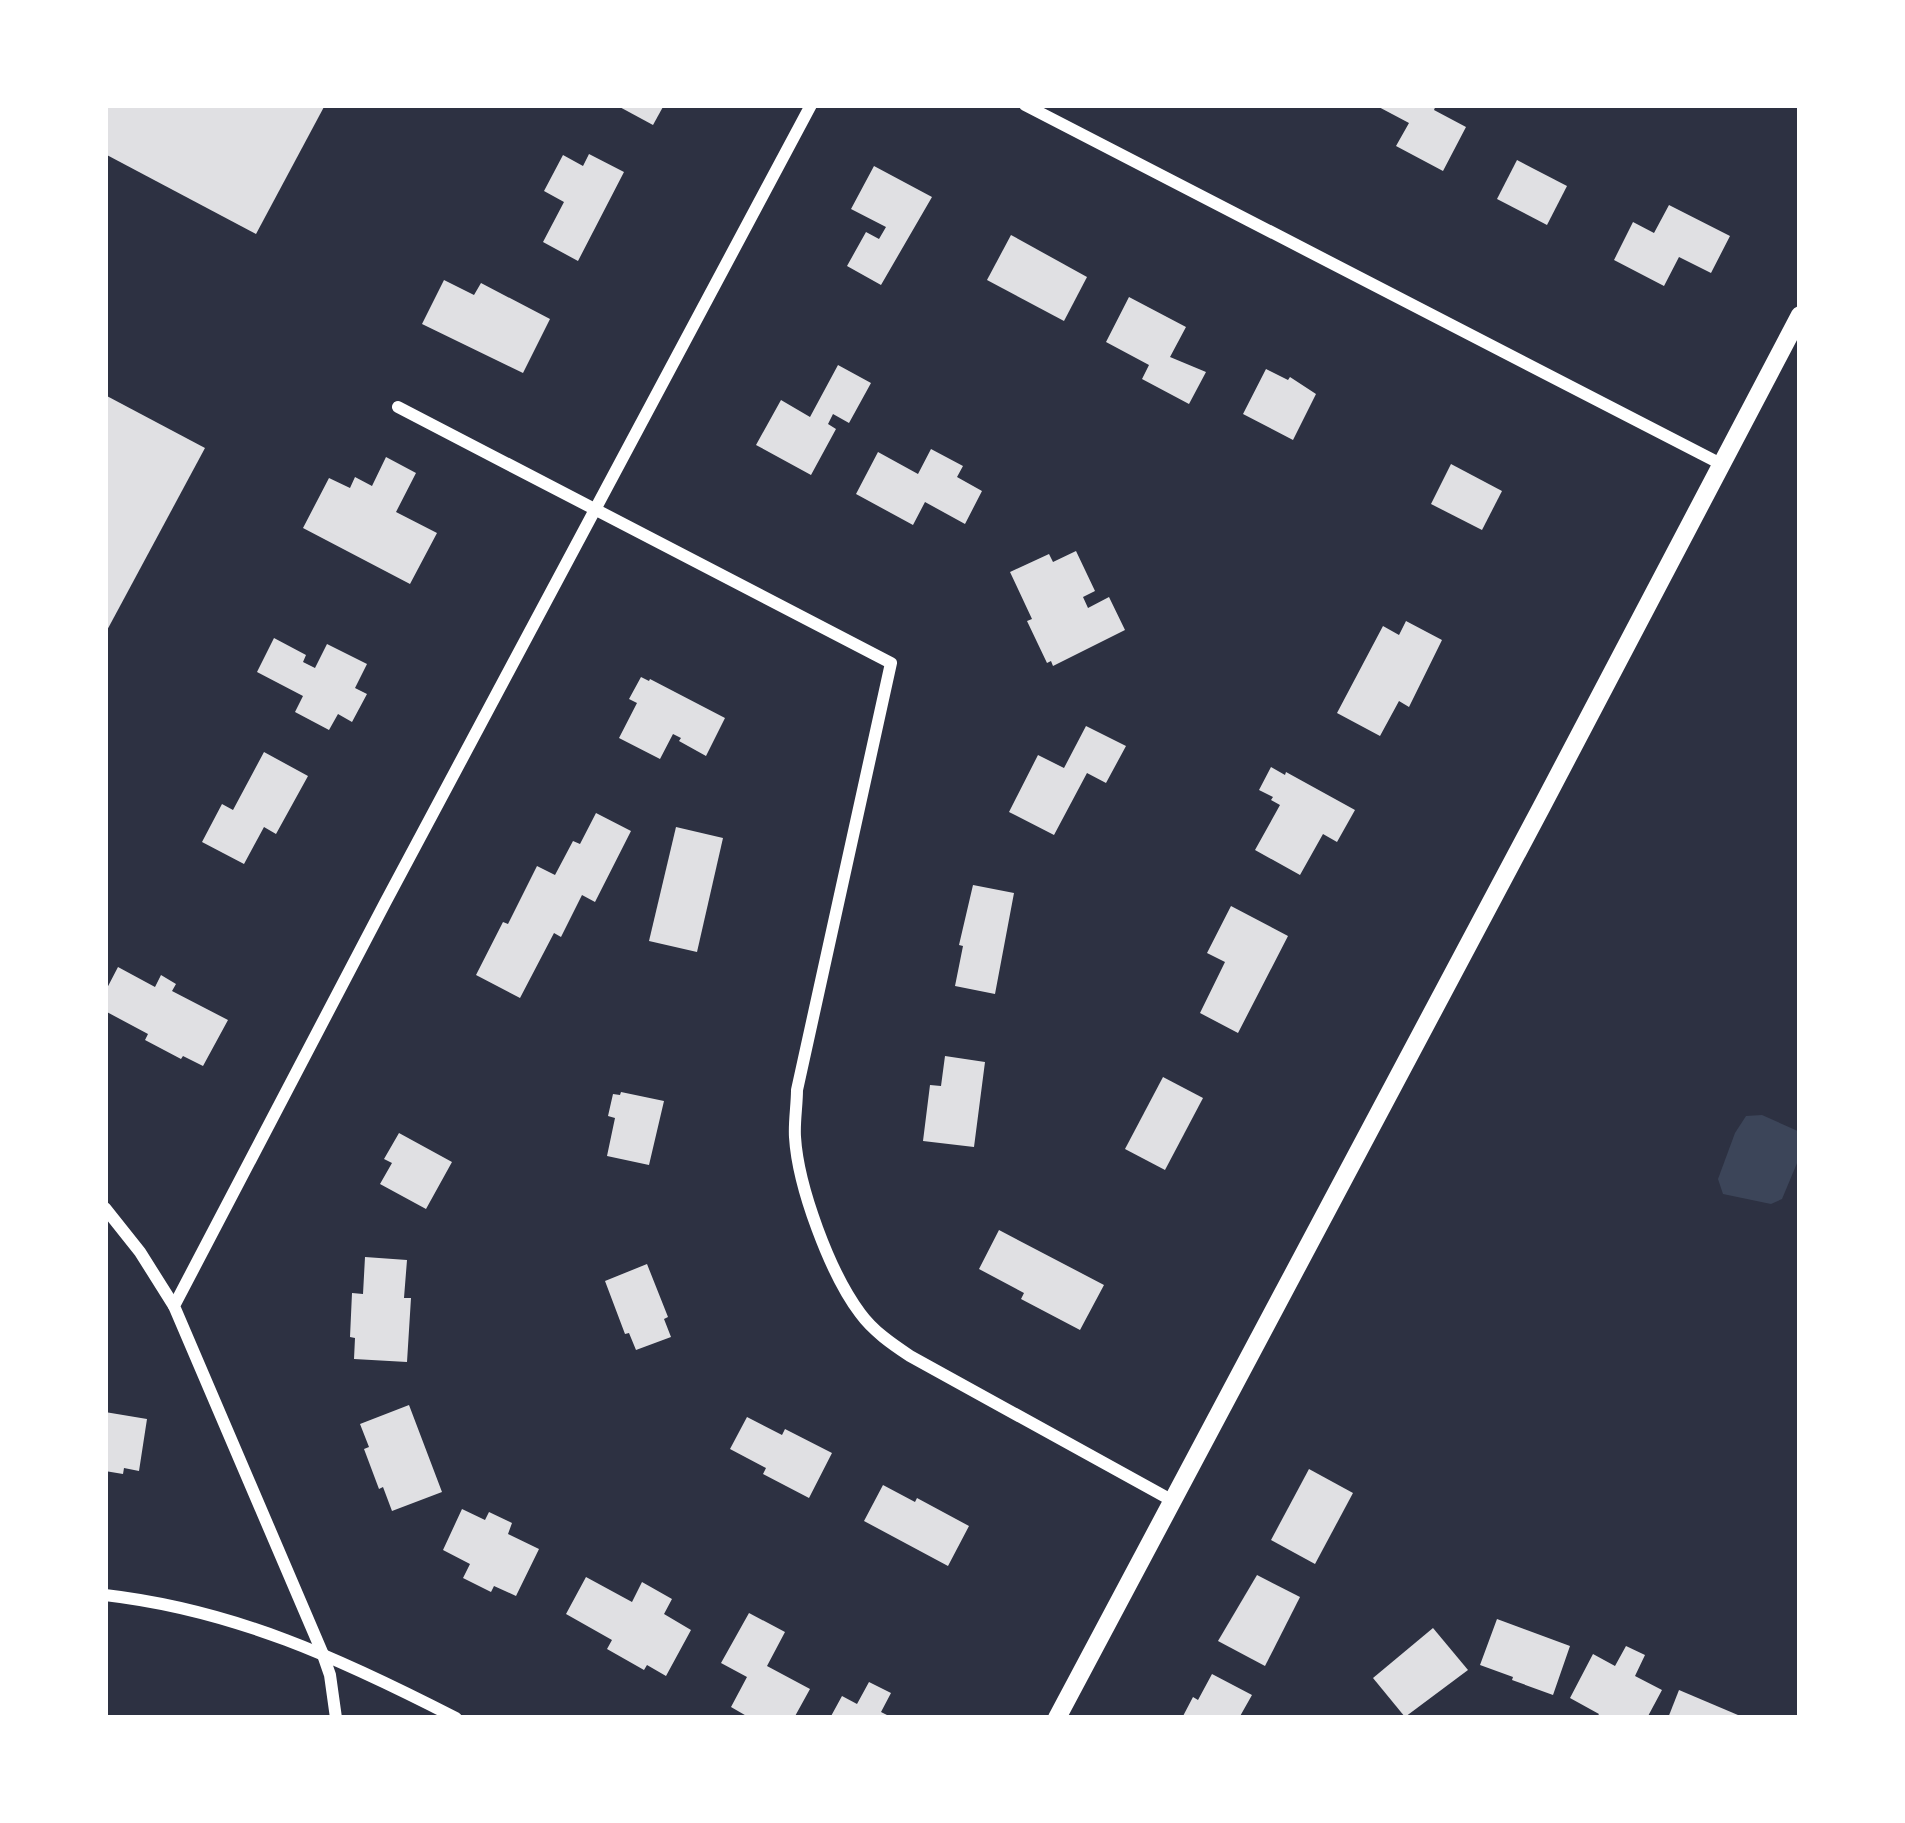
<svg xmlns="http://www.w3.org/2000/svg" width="1905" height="1823" viewBox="0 0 1905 1823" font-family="Jost,sans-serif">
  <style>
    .green { fill: #3c4559 }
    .building { fill: #e0e0e3 }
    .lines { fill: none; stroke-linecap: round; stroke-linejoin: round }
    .minor { stroke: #fff; stroke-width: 12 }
    .tertiary { stroke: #fff; stroke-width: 18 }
  </style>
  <rect width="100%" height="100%" fill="#2d3142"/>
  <polygon class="green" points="1762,1115 1800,1132 1800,1156 1782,1199 1771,1204 1723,1194 1718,1179 1735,1133 1746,1116"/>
  <g class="building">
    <polygon points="105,105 325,105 256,234 105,154"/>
    <polygon points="616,105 664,105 653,125"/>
    <polygon points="1375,105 1436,105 1434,110 1466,127 1443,171 1396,146 1409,123"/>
    <polygon points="589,154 624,172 578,261 543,242 564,202 544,191 563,155 583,166"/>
    <polygon points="1517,160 1567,186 1547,225 1497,199"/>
    <polygon points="874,166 932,197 881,285 847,266 866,232 879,239 886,227 851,209"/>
    <polygon points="1669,205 1730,236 1711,273 1679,257 1664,286 1614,260 1633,222 1654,233"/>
    <polygon points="1011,235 1087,277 1064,321 987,280"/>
    <polygon points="444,280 474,295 481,283 550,319 523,373 422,324"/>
    <polygon points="1129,297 1186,327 1170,357 1206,372 1189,404 1142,379 1149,365 1106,342"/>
    <polygon points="838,365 871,383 849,423 833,414 828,424 836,429 811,475 756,445 781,400 810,417"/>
    <polygon points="1266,369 1288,380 1290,377 1316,394 1293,440 1243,414"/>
    <polygon points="105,395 205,448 105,634"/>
    <polygon points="931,449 963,466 957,477 982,491 965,524 925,502 913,525 856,494 878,452 918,474"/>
    <polygon points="386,457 416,473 396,512 437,533 410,584 303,528 329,478 350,488 355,477 372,486"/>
    <polygon points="1451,464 1502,491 1482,530 1431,504"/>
    <polygon points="1076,551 1095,591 1083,597 1088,608 1109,597 1125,630 1053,666 1051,661 1047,663 1027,621 1032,619 1010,572 1049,554 1053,562"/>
    <polygon points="1406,621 1442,640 1409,707 1399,701 1380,736 1337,713 1383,626 1399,635"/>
    <polygon points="274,638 306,655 303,662 315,668 327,644 367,664 355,688 367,694 352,722 338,714 329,730 295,712 303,696 257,672"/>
    <polygon points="641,677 649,681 650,679 725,718 706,756 679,741 681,738 673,734 660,759 619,738 637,703 629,699"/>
    <polygon points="1086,726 1126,746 1106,783 1087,773 1054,835 1009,812 1038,755 1064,768"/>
    <polygon points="264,752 308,776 276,834 264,827 244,864 202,842 222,804 233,810"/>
    <polygon points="1271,767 1285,775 1286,772 1355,810 1337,842 1323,834 1300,875 1255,850 1280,805 1271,800 1273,797 1259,790"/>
    <polygon points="596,813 631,831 595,902 582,895 561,937 554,933 520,998 476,975 503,922 508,924 537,866 555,875 573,841 580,844"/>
    <polygon points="676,827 723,838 697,952 649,941"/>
    <polygon points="973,885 1014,893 995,994 955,986 963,946 959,945"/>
    <polygon points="1231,906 1288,936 1238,1033 1200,1013 1225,962 1207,953"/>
    <polygon points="118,967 155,987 161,975 176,984 172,991 228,1020 203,1066 183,1056 181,1059 145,1040 148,1034 105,1011 105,992"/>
    <polygon points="945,1056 985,1062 974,1147 923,1141 930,1085 941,1086"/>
    <polygon points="1163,1077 1203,1098 1165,1170 1125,1149"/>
    <polygon points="621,1092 664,1101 649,1165 607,1156 615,1118 608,1116 613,1094 620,1095"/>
    <polygon points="399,1133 452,1162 426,1209 380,1184 392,1163 384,1159"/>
    <polygon points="999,1230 1104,1285 1080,1330 1021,1299 1024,1293 979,1269"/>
    <polygon points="365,1257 407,1260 404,1298 411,1298 407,1362 354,1359 355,1338 350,1337 352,1293 363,1294"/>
    <polygon points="647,1264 668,1317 664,1319 671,1337 636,1350 629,1333 625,1334 605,1281"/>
    <polygon points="409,1405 442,1492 392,1511 383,1487 379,1489 364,1449 369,1447 360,1424"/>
    <polygon points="105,1412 147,1419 139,1471 124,1468 123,1474 105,1471"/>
    <polygon points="747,1417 782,1435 785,1429 832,1453 809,1498 763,1474 766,1468 730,1449"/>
    <polygon points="1309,1469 1353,1493 1315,1564 1271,1540"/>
    <polygon points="883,1485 915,1502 917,1498 969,1526 948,1566 864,1521"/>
    <polygon points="462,1509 485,1520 489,1512 512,1523 508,1534 539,1549 516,1596 494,1586 491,1592 463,1578 470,1564 443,1550"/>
    <polygon points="1257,1575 1300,1597 1265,1666 1218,1641"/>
    <polygon points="586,1577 632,1602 642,1582 672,1599 664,1614 691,1630 666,1676 647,1665 644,1670 607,1649 612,1640 566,1614"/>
    <polygon points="749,1613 785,1632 767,1666 810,1689 794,1718 750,1718 731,1707 747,1677 721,1663"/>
    <polygon points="1497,1619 1570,1646 1553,1695 1512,1680 1513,1677 1480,1665"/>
    <polygon points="1433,1628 1468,1670 1405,1717 1373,1678"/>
    <polygon points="1626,1646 1645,1655 1635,1676 1662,1690 1647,1718 1600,1718 1597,1717 1599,1714 1570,1698 1593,1654 1615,1666"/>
    <polygon points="1212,1674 1252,1695 1239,1718 1182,1718 1193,1697 1198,1700"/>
    <polygon points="869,1682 891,1693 881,1712 893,1718 830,1718 842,1696 857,1704"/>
    <polygon points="1679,1690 1745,1718 1668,1718"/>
  </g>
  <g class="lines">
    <g class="minor">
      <polyline points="1025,105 1721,464"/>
      <path d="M398,407L891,663L797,1090C797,1105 794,1122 795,1137C798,1187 830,1273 860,1313C873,1331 892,1344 910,1356L1173,1501"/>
      <polyline points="105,1208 140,1252 174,1306"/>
      <path d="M105,1595C235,1610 341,1659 456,1718"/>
      <polyline points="336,1718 330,1675 322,1652 174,1306 385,903 811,105"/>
    </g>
    <polyline class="tertiary" points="1057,1718 1541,808 1800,315"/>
  </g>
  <rect width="1905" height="1823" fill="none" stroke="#ffffff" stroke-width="216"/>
</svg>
